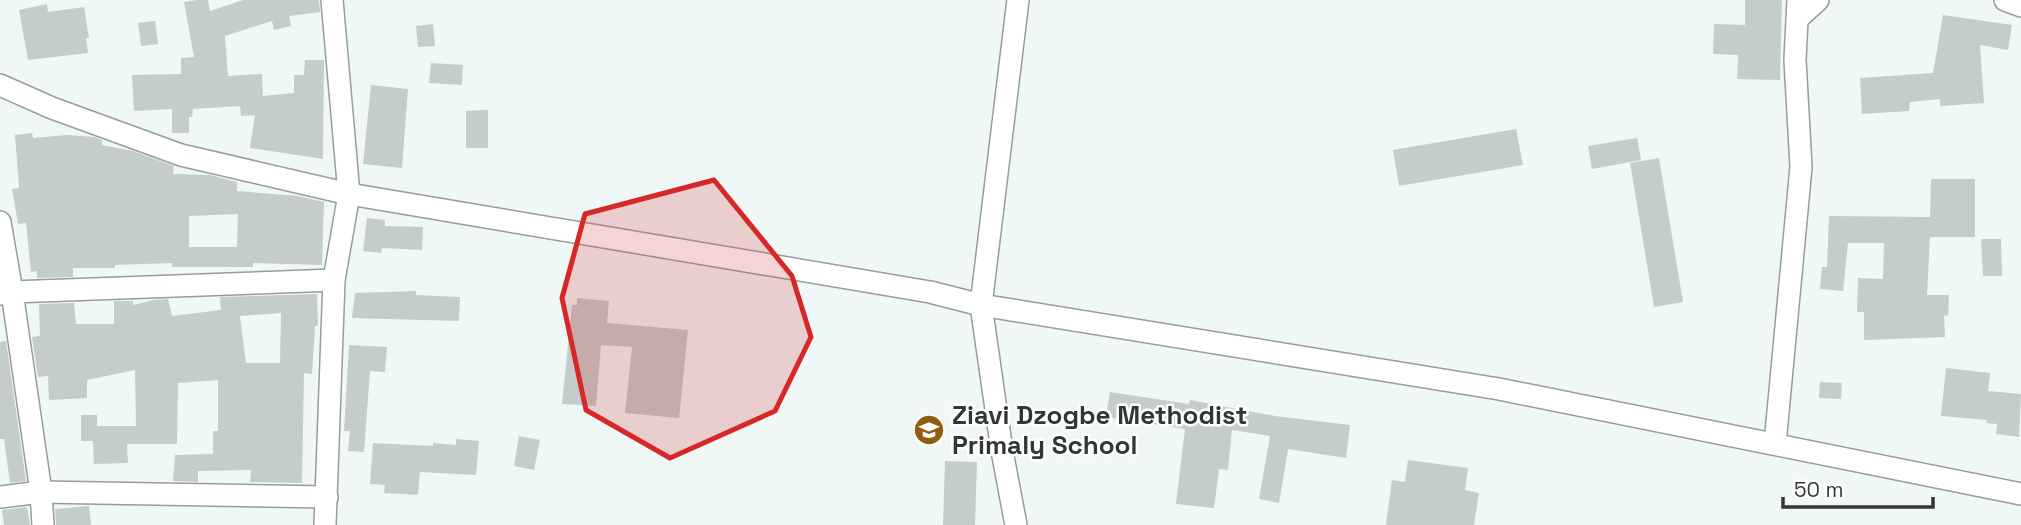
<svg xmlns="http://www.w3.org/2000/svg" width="2021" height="525" viewBox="0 0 2021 525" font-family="'Space Grotesk',sans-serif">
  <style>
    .building { fill: #c4cccc; fill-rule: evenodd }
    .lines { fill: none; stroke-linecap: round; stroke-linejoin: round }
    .street-casing { stroke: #959d9d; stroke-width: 24 }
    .street { stroke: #fff; stroke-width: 21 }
    .marked { fill: #d62828; fill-opacity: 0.2; stroke: #d62828; stroke-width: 5; stroke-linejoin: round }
    .labels { text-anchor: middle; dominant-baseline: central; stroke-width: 5; stroke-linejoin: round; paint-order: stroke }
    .poi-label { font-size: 26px; font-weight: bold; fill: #333636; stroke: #fff; text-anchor: start }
  </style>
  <rect width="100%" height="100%" fill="#eff7f7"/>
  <g class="building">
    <polygon points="197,0 208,0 210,11 243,0 319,0 320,12 289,16 291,26 274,30 272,21 225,36 228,76 262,74 263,96 294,93 294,75 304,75 305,60 324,60 323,159 250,148 255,115 241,116 240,106 193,109 192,117 189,117 189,133 172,133 172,109 134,111 132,75 181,74 181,58 194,57 184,2"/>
    <polygon points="1745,0 1782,0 1780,80 1737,79 1738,55 1713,54 1714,24 1745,25"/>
    <polygon points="47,4 48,12 84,7 89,38 86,38 88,53 28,60 19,10"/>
    <polygon points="1943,15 2012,25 2008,50 1980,45 1984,103 1940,106 1940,99 1910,102 1909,111 1862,114 1860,78 1933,73"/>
    <polygon points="155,21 158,44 141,46 138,23"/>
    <polygon points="433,24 435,46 418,47 416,26"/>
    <polygon points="431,63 463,65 462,85 429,83"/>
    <polygon points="371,85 408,89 402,168 363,164"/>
    <polygon points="488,110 488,148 466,148 466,111"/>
    <polygon points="1516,129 1523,165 1399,186 1393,150"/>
    <path d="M32,133L33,138L67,135L94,137L102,140V145L133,151L174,166L173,174L210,175L237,182V191L298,196L324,202L322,265L253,263V267H172V263L115,265V268H73V277L37,278V271L31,272L26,223L18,224L12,189L19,188L15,135ZM238,214L237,247H189V216Z"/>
    <polygon points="1637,138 1641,160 1592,169 1588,146"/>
    <polygon points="1659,158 1683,302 1654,307 1630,163"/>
    <polygon points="1931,179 1975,179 1975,237 1930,237 1927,295 1949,295 1948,316 1944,315 1945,337 1864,340 1864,312 1857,312 1858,278 1883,279 1884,243 1848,243 1843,291 1820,289 1822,267 1827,267 1829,216 1930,217"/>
    <polygon points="367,218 385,220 385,226 423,227 422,250 382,248 381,253 363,251"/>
    <polygon points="1981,239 2001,239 2002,276 1983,276"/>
    <polygon points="416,291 416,295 460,297 459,321 352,318 355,293"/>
    <path d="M317,294L318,326H315L312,374L304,373L302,483L250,482L251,470L198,471V482L173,481L175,455L213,454V431H218V380L178,383L177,444H127L128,463L94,464L93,441H81V415H97V426H136L135,370L87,380V398L49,400L48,376L38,377L32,337L40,336L39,304L74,303L76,324H114V301H133V305L153,300L168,299L172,316L221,310L220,297ZM281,313L280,363H246L240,316Z"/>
    <polygon points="577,298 609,301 607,323 688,330 679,418 625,413 632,347 601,345 596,406 562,404 572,305 577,305"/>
    <polygon points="6,341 26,481 10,483 4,439 0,439 0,342"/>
    <polygon points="349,345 387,347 385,372 370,371 364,452 348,451 350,431 344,431"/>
    <polygon points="1946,368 1990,373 1988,391 2021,394 2019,437 1996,434 1997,424 1986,423 1987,420 1941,416"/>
    <polygon points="1820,382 1842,383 1841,399 1819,398"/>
    <polygon points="1110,392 1189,404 1190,400 1275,416 1350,425 1346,458 1288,449 1279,503 1259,499 1270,436 1232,430 1228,470 1219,469 1214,508 1176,504 1185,429 1106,417"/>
    <polygon points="519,436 540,440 534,470 514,466"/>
    <polygon points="456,439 479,441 476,475 420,472 418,495 384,493 385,485 370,484 373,443 433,446 433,443 456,445"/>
    <polygon points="1408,460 1468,468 1465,490 1479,493 1474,525 1386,525 1392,480 1405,482"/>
    <polygon points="945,461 977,462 975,525 943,525"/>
    <polygon points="89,506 91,525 56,525 55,509"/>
    <polygon points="27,507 30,525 4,525 2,510"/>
  </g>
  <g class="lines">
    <g class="street-casing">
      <g id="street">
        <polyline points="2005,0 2021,6"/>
        <polyline points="1797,19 1818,0"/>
        <polyline points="0,85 52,108 181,155 349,194 930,292 981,305 1499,389 2021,494"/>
        <polyline points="0,222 12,292 1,294"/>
        <polyline points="1775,444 1801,167 1795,60 1798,0"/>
        <polyline points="0,497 41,492 327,497"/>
        <polyline points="43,525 41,492 12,292 334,280"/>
        <polyline points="325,525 334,280 349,194 332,0"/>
        <polyline points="1016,525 1002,451 981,305 1018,0"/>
      </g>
    </g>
    <use href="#street" class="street"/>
  </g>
  <path class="marked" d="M714,180L792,276L811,337L775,411L670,458L586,410L562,298L585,214Z"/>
  <defs>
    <g id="school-disc" transform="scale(1.575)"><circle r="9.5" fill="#915e10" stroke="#fff"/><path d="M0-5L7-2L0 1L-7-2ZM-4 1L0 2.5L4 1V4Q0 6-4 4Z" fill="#fff"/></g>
  </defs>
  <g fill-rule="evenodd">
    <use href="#school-disc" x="929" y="430"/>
  </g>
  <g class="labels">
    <g class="poi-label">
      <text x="952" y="415">Ziavi Dzogbe Methodist<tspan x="952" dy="30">Primaly School</tspan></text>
    </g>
  </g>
  <path d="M1783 497v10h150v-10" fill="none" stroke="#333636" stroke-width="3.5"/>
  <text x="1794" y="497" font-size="21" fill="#333636" stroke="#ffffff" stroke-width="5" paint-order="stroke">50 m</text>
</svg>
